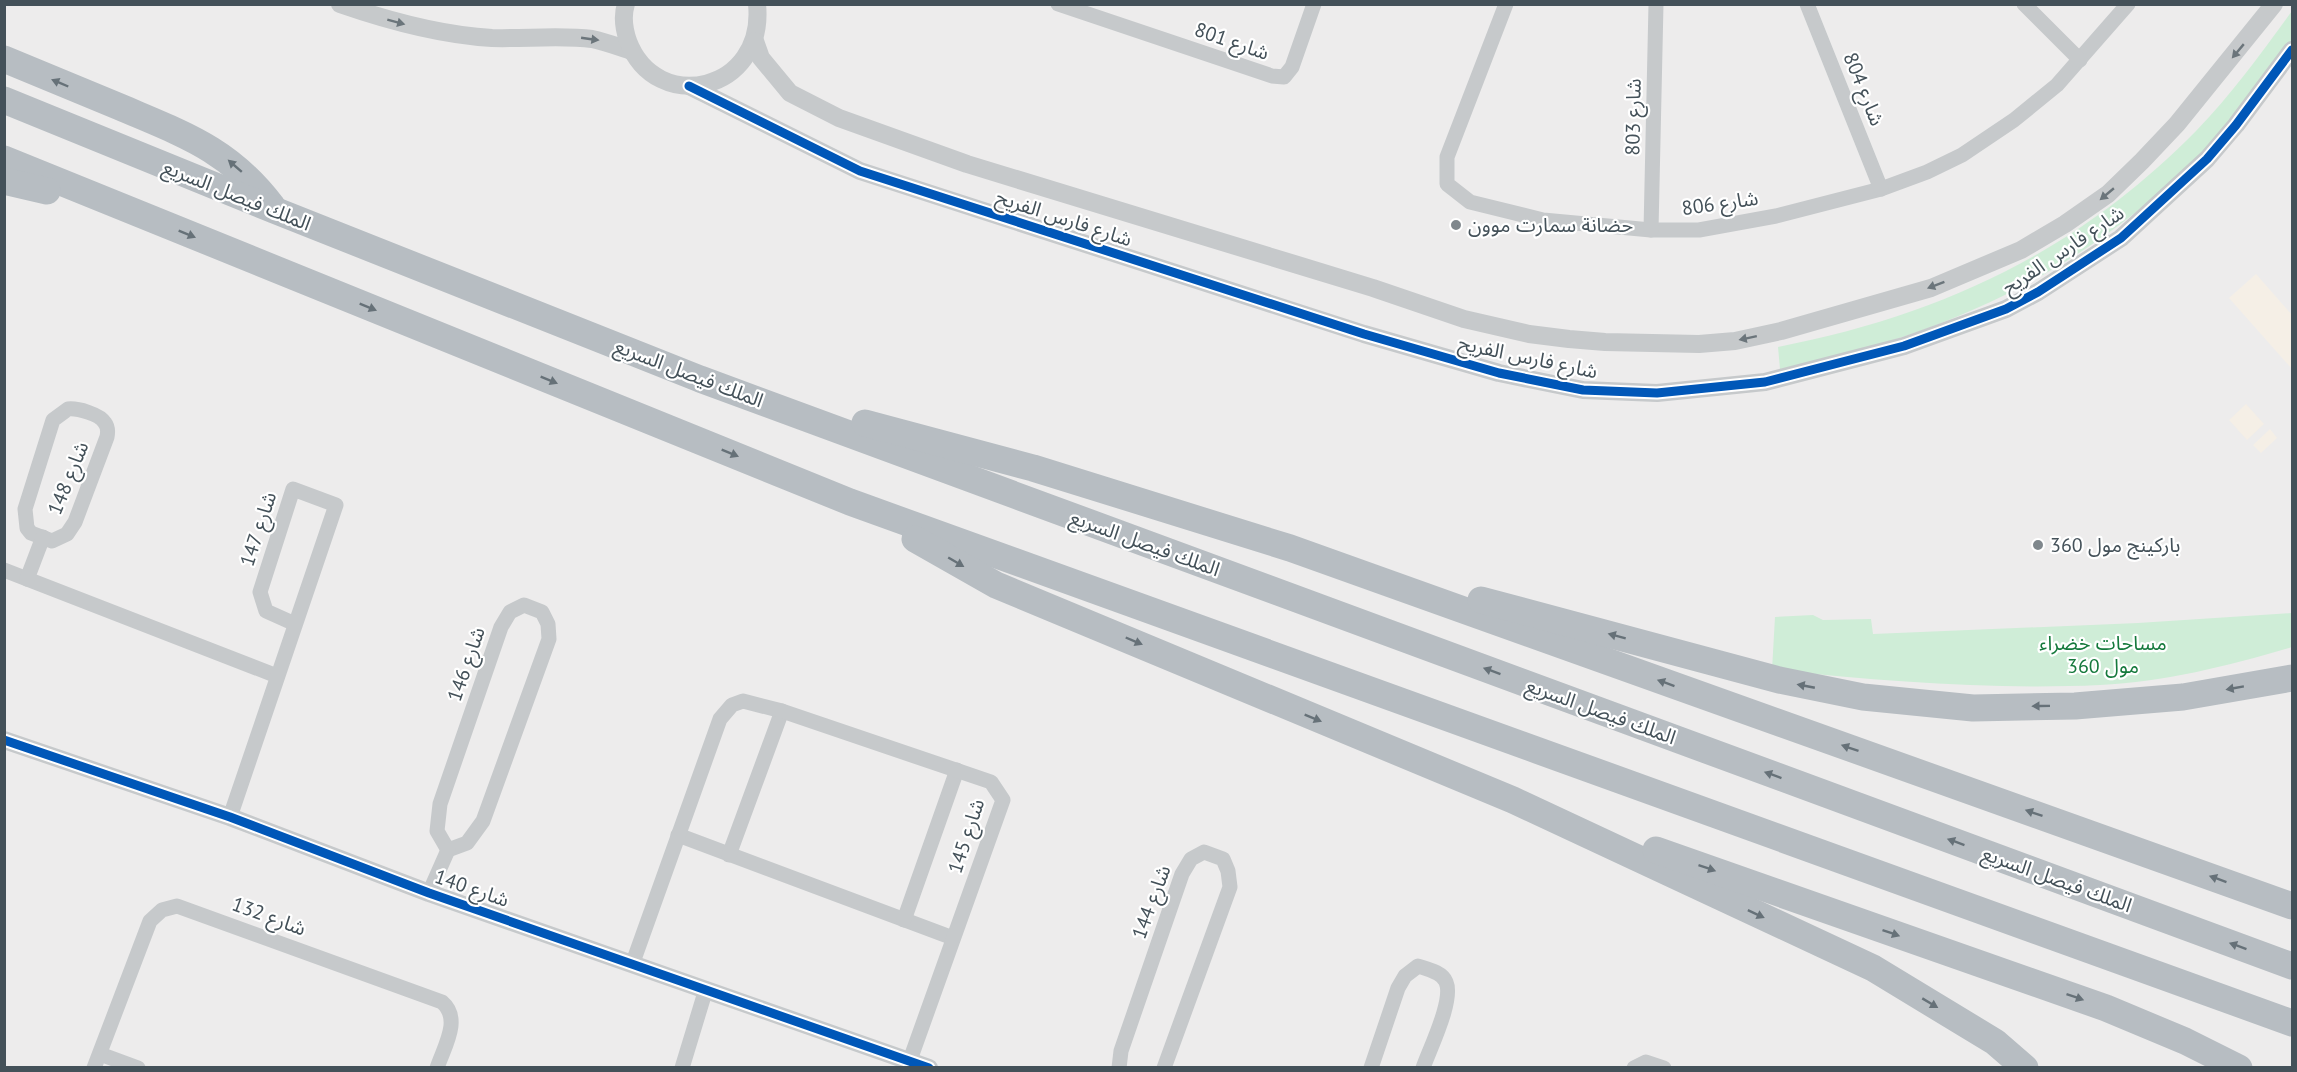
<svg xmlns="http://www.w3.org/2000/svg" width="2297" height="1072" viewBox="0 0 2297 1072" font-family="'PT Sans','Noto Sans Arabic',sans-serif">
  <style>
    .commercial { fill: #f5efe6 }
    .green { fill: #cfedd7 }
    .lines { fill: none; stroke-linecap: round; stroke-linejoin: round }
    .minor { stroke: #c6c9cb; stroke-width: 15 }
    .tertiary { stroke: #c6c9cb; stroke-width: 18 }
    .motorway { stroke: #b7bdc2; stroke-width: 27 }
    .cycleway-casing { stroke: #fff; stroke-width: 13 }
    .cycleway { stroke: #0057b8; stroke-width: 9 }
    .oneway { fill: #6b757b }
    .oneway2 { fill: #667178 }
    .poi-dot { fill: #7f878c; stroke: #fff; stroke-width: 2 }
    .labels { text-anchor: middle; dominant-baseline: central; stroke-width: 4.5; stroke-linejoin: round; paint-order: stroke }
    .street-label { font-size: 20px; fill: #445159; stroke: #fff }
    .poi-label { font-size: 20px; fill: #445159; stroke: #fff; text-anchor: start }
    .park-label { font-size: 20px; fill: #15793c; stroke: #fff }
  </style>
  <rect width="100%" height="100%" fill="#edecec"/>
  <g class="commercial">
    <polygon points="2256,274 2292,315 2292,369 2229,298"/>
    <polygon points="2246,404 2264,424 2247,440 2229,420"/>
    <polygon points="2270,429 2277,438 2261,453 2253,445"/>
  </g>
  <g class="green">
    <path d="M2292,11C2292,21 2294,32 2292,42C2291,52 2252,95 2243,106C2125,252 1961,334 1780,369L1778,347C1942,315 2078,251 2196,131C2232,94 2262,52 2292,11Z"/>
    <path d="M2292,613V647C2231,665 2165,682 2100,685C1992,690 1880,681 1772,670L1775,617L1813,615L1823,620L1871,619L1873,634L2138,623Z"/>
  </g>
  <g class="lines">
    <g class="minor">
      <polyline points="1058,4 1272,76 1284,77 1292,67 1314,4"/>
      <polyline points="1506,4 1447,157 1447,184 1470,202 1543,220 1651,230 1699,230 1776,216 1881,189 1927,172 1962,155 2014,120 2057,85 2128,4"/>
      <polyline points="1807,4 1881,189"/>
      <polyline points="2024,4 2080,60"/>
      <polyline points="1651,230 1656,4"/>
      <path d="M68,409C77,408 100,414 105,423C108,427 108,432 107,437L75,522L67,534L52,541L31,533L27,528L25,509L53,420Z"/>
      <polyline points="4,570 277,676"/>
      <polyline points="27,579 43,537"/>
      <polygon points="524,605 542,612 548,624 549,639 483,821 467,843 448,850 437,831 440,804 501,627 510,612"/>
      <polyline points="230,817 336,505 293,489 260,592 266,611 295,624"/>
      <polyline points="678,835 953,938"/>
      <polyline points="729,855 782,711"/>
      <polyline points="429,893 448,850"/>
      <polyline points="904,920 957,770"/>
      <polyline points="632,965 720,719 732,705 743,701 782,711 991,782 1003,800 910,1060"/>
      <polyline points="100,1054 138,1068"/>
      <path d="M94,1068L150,921L162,910L177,906L442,1002C462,1019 444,1047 437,1068"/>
      <polyline points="682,1068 706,989"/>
      <polyline points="1119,1068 1121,1051 1182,874 1191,859 1204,852 1223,859 1228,871 1230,887 1164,1068"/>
      <path d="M1371,1068L1398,988L1405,976L1418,966C1427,969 1442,972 1446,982C1454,1000 1430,1048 1423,1068"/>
      <polyline points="1634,1068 1646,1062 1664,1068"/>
    </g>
    <g class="tertiary">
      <path d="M340,4C389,21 440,35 492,38C524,39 562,35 592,39C606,42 619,47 632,51"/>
      <path d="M626,4C622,16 624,29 628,41C656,116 766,92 757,4"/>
      <polyline points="755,41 761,58 790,93 839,118 967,164 1373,288 1464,319 1529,334 1569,339 1605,342 1699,344 1735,341 1781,331 1931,288 2021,250 2065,224 2108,194 2142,161 2177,124 2274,4"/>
      <polyline points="689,86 860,171 1364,334 1499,373 1583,390 1657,393 1765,382 1904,346 2006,309 2038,292 2121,238 2207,159 2236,125 2292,50"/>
      <polyline points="4,740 230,817 429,893 929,1068"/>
    </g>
    <g class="motorway">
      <path d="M4,59C43,75 81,91 120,107C183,134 229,149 272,206"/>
      <polyline points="4,100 274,210 700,379 2292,966"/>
      <polyline points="4,159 850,502 2292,1023"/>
      <polyline points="4,181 47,191"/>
      <polyline points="865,423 1033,468 1290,548 2292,906"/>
      <polyline points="915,539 996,585 1513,800 1873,968 1995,1042 2025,1068"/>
      <polyline points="1481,600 1779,680 1863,697 1973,708 2075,706 2183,697 2292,678"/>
      <polyline points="1656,850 2106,1008 2185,1041 2239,1068"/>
    </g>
    <g class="cycleway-casing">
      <g id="cycleway">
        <polyline points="689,86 860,171 1364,334 1499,373 1583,390 1657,393 1765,382 1904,346 2006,309 2038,292 2121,238 2207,159 2236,125 2292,50"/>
        <polyline points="4,740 230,817 429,893 929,1068"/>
      </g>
    </g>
    <use href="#cycleway" class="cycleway"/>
  </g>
  <defs><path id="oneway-solid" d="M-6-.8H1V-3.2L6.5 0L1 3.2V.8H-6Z" transform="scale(1.5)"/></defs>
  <g class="oneway">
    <use href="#oneway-solid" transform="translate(396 22) rotate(15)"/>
    <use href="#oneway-solid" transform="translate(590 39) rotate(8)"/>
    <use href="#oneway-solid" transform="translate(2238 51) rotate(130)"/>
    <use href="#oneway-solid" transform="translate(2107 194) rotate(140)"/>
    <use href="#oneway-solid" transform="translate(1936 285) rotate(159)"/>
    <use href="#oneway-solid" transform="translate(1748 338) rotate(168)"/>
  </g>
  <g class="oneway2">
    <use href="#oneway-solid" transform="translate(60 83) rotate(-157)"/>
    <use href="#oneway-solid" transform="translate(235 166) rotate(-139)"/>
    <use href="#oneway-solid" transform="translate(187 234) rotate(22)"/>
    <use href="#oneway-solid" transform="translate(368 307) rotate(22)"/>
    <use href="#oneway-solid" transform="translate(549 380) rotate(22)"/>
    <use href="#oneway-solid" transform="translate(730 453) rotate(22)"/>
    <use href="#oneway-solid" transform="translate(956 562) rotate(30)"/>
    <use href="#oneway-solid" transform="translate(1617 636) rotate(-165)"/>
    <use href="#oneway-solid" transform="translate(1134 641) rotate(23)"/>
    <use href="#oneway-solid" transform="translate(1492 671) rotate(-160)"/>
    <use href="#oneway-solid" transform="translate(1666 683) rotate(-160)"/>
    <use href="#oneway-solid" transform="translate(1806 686) rotate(-169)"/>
    <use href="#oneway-solid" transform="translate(2235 688) rotate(170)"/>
    <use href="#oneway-solid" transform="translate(2041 706) rotate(179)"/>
    <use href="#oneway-solid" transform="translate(1313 718) rotate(22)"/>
    <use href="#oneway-solid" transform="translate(1850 748) rotate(-161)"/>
    <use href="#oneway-solid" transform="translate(1773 775) rotate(-160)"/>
    <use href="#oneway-solid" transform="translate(2034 813) rotate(-161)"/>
    <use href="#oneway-solid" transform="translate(1956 842) rotate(-160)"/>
    <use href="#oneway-solid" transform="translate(1707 868) rotate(19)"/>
    <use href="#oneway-solid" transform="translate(2218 879) rotate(-160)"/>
    <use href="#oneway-solid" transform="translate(1756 914) rotate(25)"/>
    <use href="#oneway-solid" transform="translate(1891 933) rotate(19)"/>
    <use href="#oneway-solid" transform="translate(2238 946) rotate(-160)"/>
    <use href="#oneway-solid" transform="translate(2075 997) rotate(19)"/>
    <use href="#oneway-solid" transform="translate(1930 1003) rotate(31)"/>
  </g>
  <g class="poi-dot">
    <circle cx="1456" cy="225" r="6"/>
    <circle cx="2038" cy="545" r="6"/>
  </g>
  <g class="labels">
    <g class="street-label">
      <text transform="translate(1232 41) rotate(19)">شارع 801</text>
      <text transform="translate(1864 89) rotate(68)">شارع 804</text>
      <text transform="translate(1633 117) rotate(-89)">شارع 803</text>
      <text transform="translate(237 195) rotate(22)">الملك فيصل السريع</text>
      <text transform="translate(1720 203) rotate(-8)">شارع 806</text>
      <text transform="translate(1064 218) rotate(18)">شارع فارس الفريح</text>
      <text transform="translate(2063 250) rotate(-34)">شارع فارس الفريح</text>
      <text transform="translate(1528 357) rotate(12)">شارع فارس الفريح</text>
      <text transform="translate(689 373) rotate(21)">الملك فيصل السريع</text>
      <text transform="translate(68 478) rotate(-68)">شارع 148</text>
      <text transform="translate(258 529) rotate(-72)">شارع 147</text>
      <text transform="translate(1145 543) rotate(20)">الملك فيصل السريع</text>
      <text transform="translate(466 664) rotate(-71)">شارع 146</text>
      <text transform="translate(1601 711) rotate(20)">الملك فيصل السريع</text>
      <text transform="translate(966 836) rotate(-72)">شارع 145</text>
      <text transform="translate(2057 879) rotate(20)">الملك فيصل السريع</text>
      <text transform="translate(472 888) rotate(19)">شارع 140</text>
      <text transform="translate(1151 902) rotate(-70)">شارع 144</text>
      <text transform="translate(269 916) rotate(20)">شارع 132</text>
    </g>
    <g class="poi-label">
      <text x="1468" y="225">حضانة سمارت موون</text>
      <text x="2050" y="545">باركينج مول 360</text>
    </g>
    <g class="park-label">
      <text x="2103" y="643">مساحات خضراء<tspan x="2103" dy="23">360 مول</tspan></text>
    </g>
  </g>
  <rect width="2297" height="1072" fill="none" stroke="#445159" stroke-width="12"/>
</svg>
